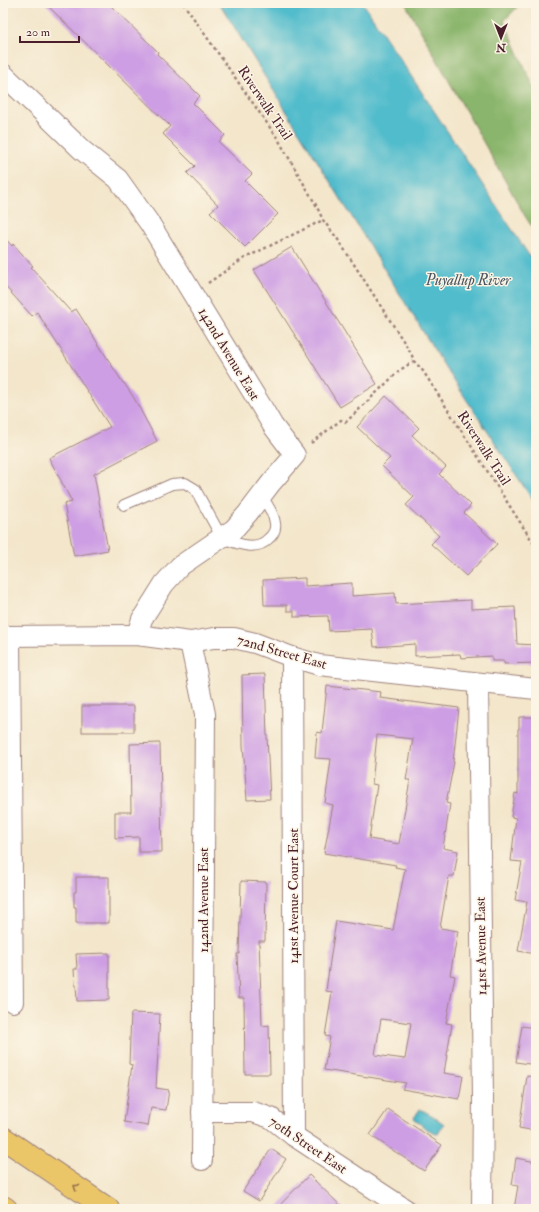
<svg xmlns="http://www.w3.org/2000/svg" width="539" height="1212" viewBox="0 0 539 1212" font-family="'IM FELL Double Pica',serif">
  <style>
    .forest { fill: #8ab56c; stroke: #6a6a4c }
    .water { fill: #51bccc; stroke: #4e6e7c }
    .building { fill: #cd9ee4; fill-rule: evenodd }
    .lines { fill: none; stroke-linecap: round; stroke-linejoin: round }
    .service-casing { stroke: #9e827b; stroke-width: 12 }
    .minor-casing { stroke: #9e827b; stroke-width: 22 }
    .motorway-casing { stroke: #9e827b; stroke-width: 24 }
    .path { stroke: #9e827b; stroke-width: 2.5; stroke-dasharray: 3 3; stroke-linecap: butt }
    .service { stroke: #fff; stroke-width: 10 }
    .minor { stroke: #fff; stroke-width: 20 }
    .motorway { stroke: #ebc669; stroke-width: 22 }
    .oneway { stroke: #9a724a }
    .labels { text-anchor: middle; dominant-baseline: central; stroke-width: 3; stroke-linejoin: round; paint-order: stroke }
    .street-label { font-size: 14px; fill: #4a1f2b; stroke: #fcf5e5 }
    .water-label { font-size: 15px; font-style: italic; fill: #4c5663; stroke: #fcf5e5 }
  </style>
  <rect width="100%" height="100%" fill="#fcf5e5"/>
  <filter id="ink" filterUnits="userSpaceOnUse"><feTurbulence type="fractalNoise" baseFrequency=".025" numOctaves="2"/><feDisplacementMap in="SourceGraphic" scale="8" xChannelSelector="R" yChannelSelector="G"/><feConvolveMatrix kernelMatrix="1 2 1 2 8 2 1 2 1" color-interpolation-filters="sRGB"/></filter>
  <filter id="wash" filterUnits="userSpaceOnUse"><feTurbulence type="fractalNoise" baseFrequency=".012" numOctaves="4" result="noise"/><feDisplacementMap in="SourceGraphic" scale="16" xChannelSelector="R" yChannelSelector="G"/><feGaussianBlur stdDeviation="0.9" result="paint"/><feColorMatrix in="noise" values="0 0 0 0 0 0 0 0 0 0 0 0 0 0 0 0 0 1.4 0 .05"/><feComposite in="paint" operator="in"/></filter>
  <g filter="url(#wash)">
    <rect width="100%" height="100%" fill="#f3e6cb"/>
    <polygon class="forest" points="405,3 521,3 504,21 536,92 536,233 525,216"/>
    <g class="water">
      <polygon points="218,3 363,3 536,266 536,505 445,367 223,9"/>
      <polygon points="420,1109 433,1116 444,1124 438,1134 425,1128 414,1118"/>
    </g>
    <g id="blocks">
      <g class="building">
        <polygon points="45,3 108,3 158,52 157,54 200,96 193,103 225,135 219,142 252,174 245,181 278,214 245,247 210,212 218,205 187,173 195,166 163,134 170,126"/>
        <polygon points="3,236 12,246 13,244 33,266 31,267 71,312 76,309 123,383 124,383 134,398 157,441 94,474 108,550 74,556 64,504 72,502 49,458 110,427 37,312 32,316 3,284"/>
        <polygon points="292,247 377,384 340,407 254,270"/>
        <polygon points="386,396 419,428 412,435 446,467 439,474 471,505 464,513 497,544 466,576 431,544 439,536 406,505 414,497 382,466 390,458 357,427"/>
        <polygon points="305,578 305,586 352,583 352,596 395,593 396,604 471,600 471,609 515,607 517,644 536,645 536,663 504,664 504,661 492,661 492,656 461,658 460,654 415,656 415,644 374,647 372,629 329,631 328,616 294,617 294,611 287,611 287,605 264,605 263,580"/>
        <polygon points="265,674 267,737 270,799 247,800 243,745 242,675"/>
        <path d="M327,686L381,692L380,698L459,708L453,762H454L446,803L450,804L443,848L458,851L454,876H449L440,928L458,931L450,975L455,976L446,1023L452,1024L444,1073L463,1076L459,1099L402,1089L406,1083L324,1070L330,1037L325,1036L332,992L326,991L330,961L336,921L393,930L405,869L395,867L396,865L324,853L333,805L325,803L331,759L315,758L317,732L322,733ZM377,735L413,739L406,780H410L399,844L369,839L377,785L372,784ZM381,1019L411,1023L405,1059L375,1055Z"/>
        <rect x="82" y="706" width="52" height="26"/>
        <polygon points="519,717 536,717 536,954 518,951 527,902 515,900 522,862 511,861 516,818 511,817 515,793 518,794 518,729 519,729"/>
        <polygon points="160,743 162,852 139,852 139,837 115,838 115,812 131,812 130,744"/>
        <polygon points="76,877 109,877 109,923 76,923 76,907 74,907 74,892 76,892"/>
        <polygon points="241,881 266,882 265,941 259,941 262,1026 269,1025 270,1074 245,1074 244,998 239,998 237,954 239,954"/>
        <polygon points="109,953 109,1000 77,1001 76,985 75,985 74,969 77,969 76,954"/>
        <polygon points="131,1013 160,1014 156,1088 169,1090 166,1110 151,1108 148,1126 124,1122 132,1065 129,1064"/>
        <polygon points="522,1026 536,1028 536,1065 516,1062"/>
        <polygon points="527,1076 536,1077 536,1131 519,1128"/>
        <polygon points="388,1109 442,1145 424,1171 370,1135"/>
        <polygon points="271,1149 286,1159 259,1201 243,1191"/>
        <polygon points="516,1158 536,1162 536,1209 514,1209 518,1186 512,1185"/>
        <polygon points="309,1175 344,1209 276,1209"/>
      </g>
    </g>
  </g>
  <g filter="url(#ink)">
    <use href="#blocks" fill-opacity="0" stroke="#9e827b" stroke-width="1"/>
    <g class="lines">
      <g class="service-casing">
        <path id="service" d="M124,505L172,484L185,483L195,489L222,538C236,543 256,552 268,539C273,535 276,529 275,523C274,513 266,503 261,495"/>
      </g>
      <g class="minor-casing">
        <g id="minor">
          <polyline points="3,74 82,150 118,179 150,224 263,409 273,426 295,455 271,483 248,513 234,529 180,566 164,584 142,619 137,635"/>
          <polyline points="3,636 137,635 190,642 214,638 234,638 255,643 292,657 319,665 536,689"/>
          <polyline points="10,636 13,1002"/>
          <polyline points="190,642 205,714 202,1160"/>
          <polyline points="292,657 294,1136"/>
          <polyline points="478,683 483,1097 482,1209"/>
          <polyline points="202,1112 253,1112 271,1118 294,1136 405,1209"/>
        </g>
      </g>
      <g class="motorway-casing">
        <g id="motorway">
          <polyline points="3,1138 108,1209"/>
          <polyline points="3,1207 6,1209"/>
        </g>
      </g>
      <g class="path">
        <polyline points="183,3 278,139 316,205 323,220 339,241 411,353 414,361 423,371 536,547"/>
        <polyline points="208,283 243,259 323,220"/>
        <polyline points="311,443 341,420 346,422 400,370 414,361"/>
      </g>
      <use href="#service" class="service"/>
      <use href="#minor" class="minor"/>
      <use href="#motorway" class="motorway"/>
    </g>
    <defs><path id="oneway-chevron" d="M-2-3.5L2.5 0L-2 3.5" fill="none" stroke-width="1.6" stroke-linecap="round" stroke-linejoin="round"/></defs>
    <use class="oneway" href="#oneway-chevron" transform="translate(76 1187) rotate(-146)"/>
  </g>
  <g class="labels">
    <g class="street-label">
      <text transform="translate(265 103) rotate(56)">Riverwalk Trail</text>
      <text transform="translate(229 354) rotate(59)">142nd Avenue East</text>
      <text transform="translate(484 448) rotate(57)">Riverwalk Trail</text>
      <text transform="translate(282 652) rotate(16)">72nd Street East</text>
      <text transform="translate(293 896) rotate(-90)">141st Avenue Court East</text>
      <text transform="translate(203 900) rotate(-90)">142nd Avenue East</text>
      <text transform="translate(481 946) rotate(-91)">141st Avenue East</text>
      <text transform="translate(308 1145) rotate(34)">70th Street East</text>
    </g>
    <g class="water-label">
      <text x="468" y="280">Puyallup River</text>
    </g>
  </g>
  <rect width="539" height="1212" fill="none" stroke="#fcf5e5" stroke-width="16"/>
  <g transform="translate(501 38) rotate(180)" stroke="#fcf5e5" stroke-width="3" paint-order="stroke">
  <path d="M0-3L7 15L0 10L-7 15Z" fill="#4a1f2b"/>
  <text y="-6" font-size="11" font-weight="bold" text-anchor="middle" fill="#4a1f2b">N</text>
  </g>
  <path d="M20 36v6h59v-6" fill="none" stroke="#4a1f2b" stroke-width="2"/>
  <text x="26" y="36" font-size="12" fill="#4a1f2b" stroke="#fcf5e5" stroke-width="3" paint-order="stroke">20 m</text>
</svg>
